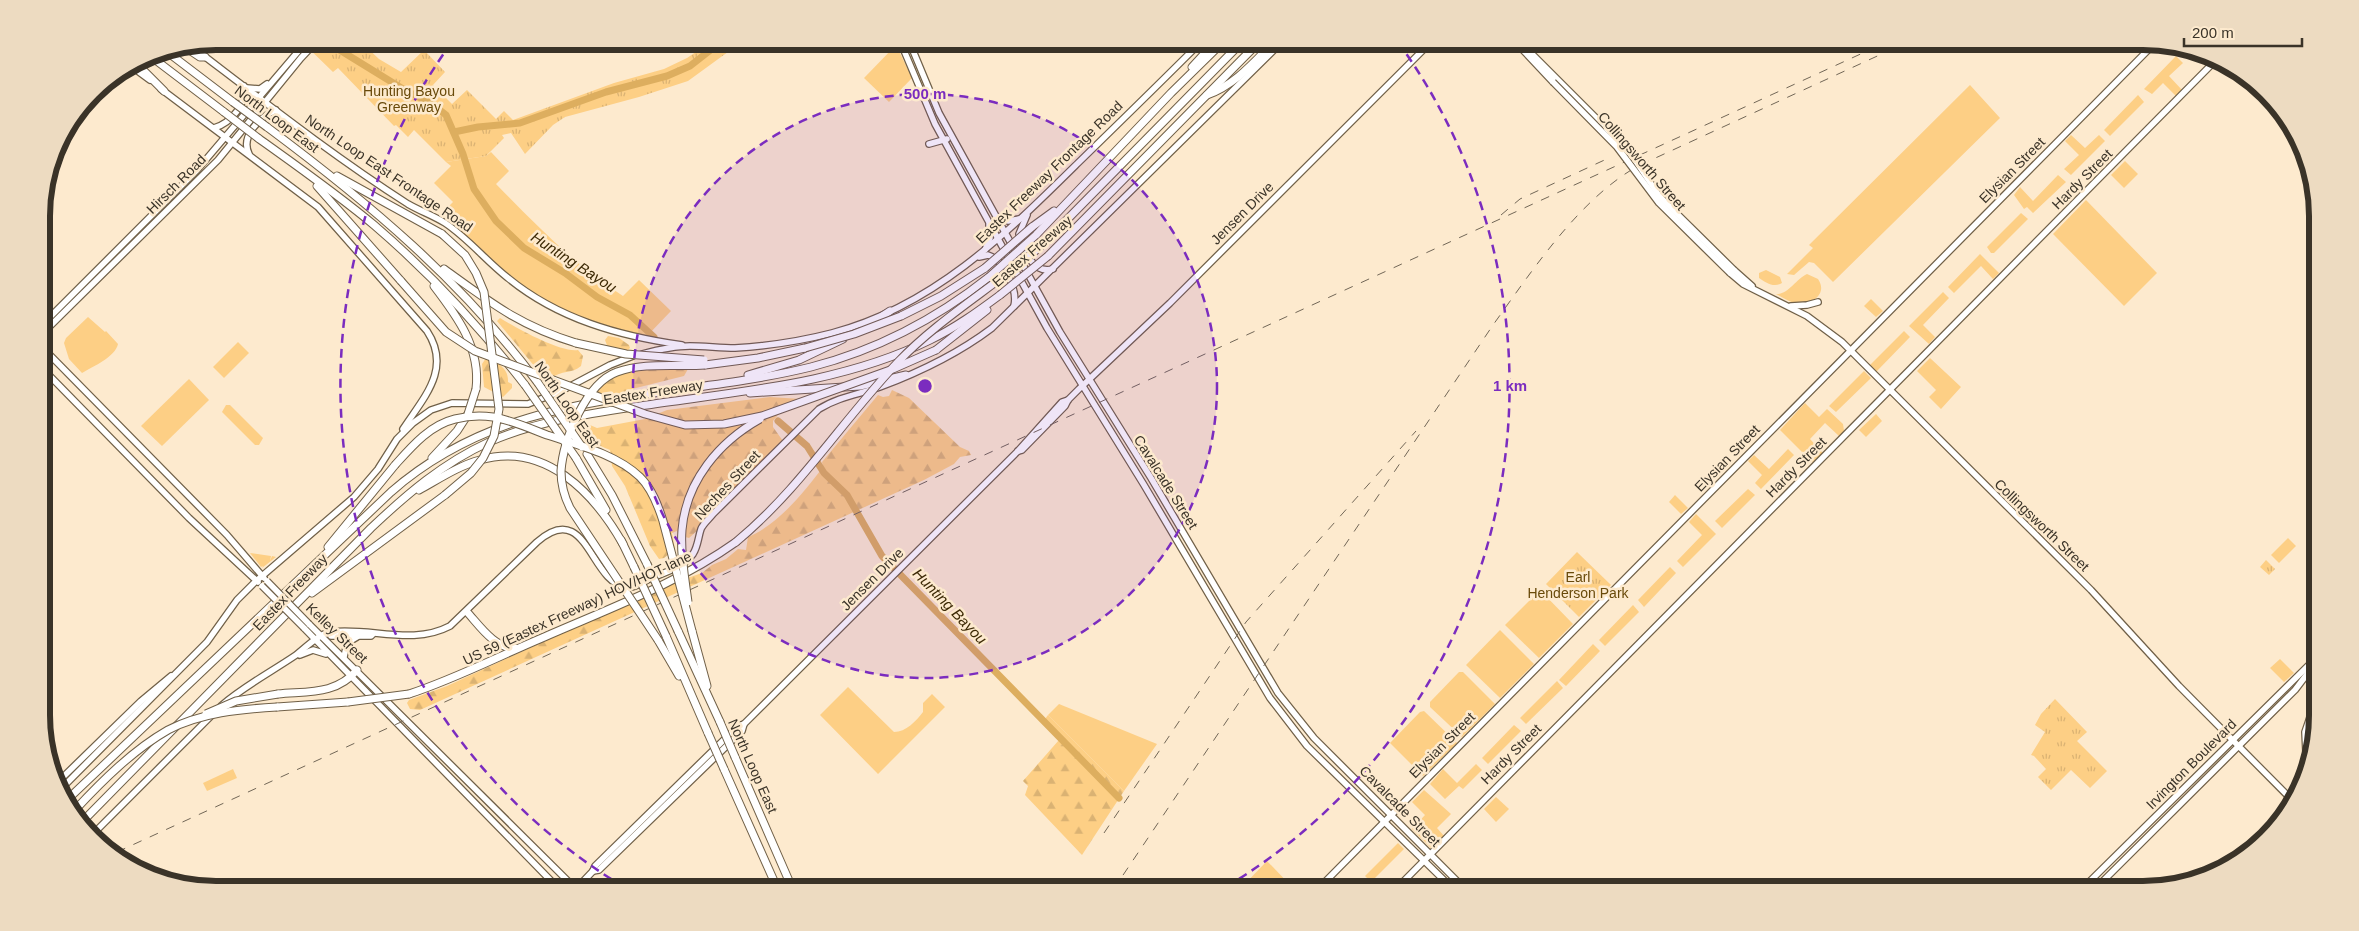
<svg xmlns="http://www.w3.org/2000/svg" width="2359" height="931" viewBox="0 0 2359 931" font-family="Arial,sans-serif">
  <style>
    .grass { fill: #fdcf85 }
    .forest { fill: url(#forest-firs) }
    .park { fill: url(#park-tufts) }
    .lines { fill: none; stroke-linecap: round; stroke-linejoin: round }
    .river { stroke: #ddae5f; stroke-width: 7 }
    .secondary-casing { stroke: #706048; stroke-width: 8 }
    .motorway-casing { stroke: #706048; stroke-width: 9 }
    .secondary { stroke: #fff; stroke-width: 5.5 }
    .motorway { stroke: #fff; stroke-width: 7 }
    .tram { stroke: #726757; stroke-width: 1 }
    .rail { stroke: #726757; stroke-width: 1; stroke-dasharray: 9 9; stroke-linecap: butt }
    .secondary-bridge-casing { stroke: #706048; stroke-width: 8; stroke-linecap: butt }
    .motorway-bridge-casing { stroke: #706048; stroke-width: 9; stroke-linecap: butt }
    .secondary-bridge { stroke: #fff; stroke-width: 5.5 }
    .motorway-bridge { stroke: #fff; stroke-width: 7 }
    .ring { fill: none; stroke: #7b2cbf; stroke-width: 2.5; stroke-dasharray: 9 6 }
    .labels { text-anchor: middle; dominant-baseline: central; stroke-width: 5; stroke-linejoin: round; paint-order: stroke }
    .park-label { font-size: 14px; fill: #694a0a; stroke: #fdeace }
    .street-label { font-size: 14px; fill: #3a3328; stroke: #fdeace }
    .water-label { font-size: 15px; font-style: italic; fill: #3d2a06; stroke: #fdeace }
    .rim { fill: none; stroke: #3a3328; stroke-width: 6 }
    .centre { fill: #7b2cbf; stroke: #fdeace; stroke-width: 2.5 }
    .ring-label { font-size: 15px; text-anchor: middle; font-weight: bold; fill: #7b2cbf; stroke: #fdeace; stroke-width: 5; stroke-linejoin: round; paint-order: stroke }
  </style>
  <defs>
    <pattern id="forest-firs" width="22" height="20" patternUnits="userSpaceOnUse" patternTransform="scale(1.25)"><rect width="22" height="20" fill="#fdcf85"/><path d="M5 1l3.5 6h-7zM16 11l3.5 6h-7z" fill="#dab273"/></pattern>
    <pattern id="park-tufts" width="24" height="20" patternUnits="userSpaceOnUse" patternTransform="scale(1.25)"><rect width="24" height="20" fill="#fdcf85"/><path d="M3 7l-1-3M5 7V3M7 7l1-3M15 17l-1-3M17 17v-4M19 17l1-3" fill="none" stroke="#dab273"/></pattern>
  </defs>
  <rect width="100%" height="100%" fill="#fdeace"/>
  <g class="grass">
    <polygon points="896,45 912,78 889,102 864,78"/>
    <polygon points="2176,56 2183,63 2169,76 2182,90 2176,96 2163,83 2152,94 2144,89"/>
    <polygon points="1970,85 2000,118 1833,282 1814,263 1809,262 1794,275 1787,274 1813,248 1809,245"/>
    <polygon points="2138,95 2144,102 2110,136 2104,130"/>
    <polygon points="2071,135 2085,148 2099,135 2105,141 2071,175 2064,169 2079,155 2065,141"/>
    <path d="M491,152L509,171L496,184C536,225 575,265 623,296L639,280L671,311L647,336C597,325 549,309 509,275C485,256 465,233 441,214L453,202L434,183L451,166L446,162L486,156Z"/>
    <polygon points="2125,161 2138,174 2124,188 2111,175"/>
    <polygon points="2058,175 2066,182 2033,213 2027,207 2024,209 2014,195 2020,187 2033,201"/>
    <polygon points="2086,200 2157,273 2124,306 2053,234"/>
    <polygon points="2021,213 2028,219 1994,253 1991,253 1987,247"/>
    <polygon points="1980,254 1999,273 1993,279 1981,266 1954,293 1948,287"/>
    <path d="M1766,270L1780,277L1782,283C1774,288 1766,283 1759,278V273Z"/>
    <path d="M1807,274L1818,279C1829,295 1809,307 1794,303C1787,301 1782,297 1776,294C1788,295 1796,279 1807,274Z"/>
    <polygon points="1943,292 1949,298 1923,325 1935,337 1929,344 1909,326"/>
    <polygon points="1871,299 1883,311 1876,317 1864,306"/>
    <path d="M88,317L105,332L106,331L118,344C115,357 94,366 82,373L69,359L64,343L66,338Z"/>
    <polygon points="1904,331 1910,337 1876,372 1870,365"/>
    <polygon points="238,342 249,353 224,378 213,367"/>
    <polygon points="1930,358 1961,387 1941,409 1929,397 1936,390 1917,371"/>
    <polygon points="1864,371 1871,378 1836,412 1829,406"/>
    <polygon points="189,379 209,400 162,446 141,426"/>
    <polygon points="1805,403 1819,417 1827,409 1843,424 1844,431 1839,436 1825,423 1810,439 1823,453 1812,462 1780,430"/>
    <polygon points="226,405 230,405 263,438 259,445 255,445 222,412"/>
    <polygon points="1876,414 1882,421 1866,437 1859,430"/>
    <polygon points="1788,449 1794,455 1761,489 1755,483 1762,475 1748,461 1754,455 1769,469"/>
    <polygon points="1748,489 1755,495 1722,528 1715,521"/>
    <polygon points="1675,495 1688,508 1681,514 1669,502"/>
    <polygon points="1696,514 1716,534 1683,567 1677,561 1702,535 1689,522"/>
    <polygon points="2288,538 2296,546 2279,563 2271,555"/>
    <polygon points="250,553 271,556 270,561 272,556 276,557 262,568 263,566 261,567"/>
    <polygon points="1670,567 1676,573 1644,607 1638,600"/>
    <polygon points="1540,590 1573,624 1539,658 1505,625"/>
    <polygon points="1633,605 1639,612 1605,646 1599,640"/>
    <polygon points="1500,630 1534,664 1500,698 1466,665"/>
    <polygon points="1593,644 1600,651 1566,686 1559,680"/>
    <polygon points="2280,659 2294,673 2284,682 2270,668"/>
    <polygon points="1459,672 1463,672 1495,704 1462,737 1430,707 1430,702"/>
    <polygon points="1557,681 1563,688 1526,724 1520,718"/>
    <path d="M848,687L894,732C906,732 916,721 923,712V703L932,694L945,707L878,774L820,715Z"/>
    <polygon points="1059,704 1157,744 1124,791 1048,715"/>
    <polygon points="1424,711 1457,743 1423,776 1390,743 1420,712"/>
    <polygon points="1514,725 1521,731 1488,764 1482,758"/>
    <polygon points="1476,764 1482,770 1463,789 1459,786 1445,799 1430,784 1443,769 1457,783"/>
    <polygon points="233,769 237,778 207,791 203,783"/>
    <polygon points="1424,790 1451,814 1437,828 1444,836 1431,848 1412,829 1425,815 1412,802"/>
    <polygon points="1496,797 1509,809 1496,822 1484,809"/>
    <polygon points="1398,843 1404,849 1371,882 1365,876"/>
    <polygon points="1267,861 1295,890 1239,890"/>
  </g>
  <g class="forest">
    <path d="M500,318C516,328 561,353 578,350L583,356L581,366C572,374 561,370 552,378L540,373L497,321Z"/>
    <polygon points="608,336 619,338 629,345 630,348 626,352 608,348 605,340"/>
    <path d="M486,358C497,362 509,368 508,382L512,384V388L503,397L484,387L482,364Z"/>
    <path d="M652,369H688L684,376L628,390L623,393L591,398C611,375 622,371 652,369Z"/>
    <path d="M892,390L909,398L960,447L969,451L971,455L960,457L954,464L924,480L420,710L410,709L407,703L409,700L447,686L667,585L702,573L712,565L726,559L738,549L746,550L748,537C778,525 804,492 823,467L822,462L878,395L883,397L889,396Z"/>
    <path d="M770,397L801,399L785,406L773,421V427L783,441L703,521L699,529L689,538L678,535L677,531L672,533L675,549L664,558L659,559L650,546L625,486L612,466L610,450C598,445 588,441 586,427L590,425L597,428L645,419L667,410Z"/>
    <polygon points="1048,715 1124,791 1082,855 1025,795 1028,786 1023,781 1059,740 1042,723"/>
  </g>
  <g class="park">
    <polygon points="286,41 360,41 379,59 401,72 424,50 445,72 433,85 452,104 467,90 496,119 504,111 513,120 614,83 664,69 687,58 712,41 743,41 688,81 639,97 565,117 553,125 525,154 511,133 502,135 504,138 486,156 446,162 414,130 408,137 396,125 394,126 338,68 333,72 302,42 294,49"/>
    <polygon points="1577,552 1611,585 1579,617 1546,584"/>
    <polygon points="2266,560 2275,569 2269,575 2260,567"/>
    <polygon points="2055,699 2087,732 2077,741 2107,771 2090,788 2071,770 2051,790 2038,777 2046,769 2034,756 2031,755 2045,732 2035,725 2041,714"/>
  </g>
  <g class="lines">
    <g class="river">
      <polyline points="325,41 403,89 432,104 446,115 463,154 474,189 496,221 524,248 565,273 597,297 630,315 654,337"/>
      <polyline points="454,132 478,127 520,123 606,92 667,76 690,66 722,41"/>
      <polyline points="778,421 807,446 824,473 847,495 882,556 1119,798"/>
    </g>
    <g class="secondary-casing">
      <g id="secondary">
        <polyline points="900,41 935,124 1047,328 1144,485 1270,698 1307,746 1454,890"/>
        <polyline points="909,41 939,113 1060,332 1151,478 1278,693 1314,738 1466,890"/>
        <polyline points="1514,41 1532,54 1607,129"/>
        <path d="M191,46C262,100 333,156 408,204C420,211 434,216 445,223C469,239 486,261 508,278C558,319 619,336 682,345"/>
        <polyline points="1522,49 1553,82"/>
        <polyline points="131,66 150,80"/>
        <polyline points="247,88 260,89 267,84"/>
        <path d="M161,89L318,207L427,331C452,369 424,397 403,429"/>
        <path d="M214,128C231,123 247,104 244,86"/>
        <polyline points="929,144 947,139"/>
        <path d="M249,154C240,136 260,117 276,110"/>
        <path d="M1027,215L1019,234C1025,250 1032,275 1053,269"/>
        <polyline points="997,217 1008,221 1019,219"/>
        <polyline points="985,250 990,238 989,225"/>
        <path d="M979,257L988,255C1004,260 1018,290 1014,306"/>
        <polyline points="1734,270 1752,286"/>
        <polyline points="1730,273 1743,284 1807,316 1842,342 2091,590 2179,686 2293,801"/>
        <polyline points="1791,306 1807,305 1818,302"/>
        <polyline points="42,325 197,170 307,41"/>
        <polyline points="42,334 218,160 301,58 317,41"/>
        <polyline points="42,347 227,535 264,578"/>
        <path d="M642,354C657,350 674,346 690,346C705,346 720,348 735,348C768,346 801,341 832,333C934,306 1006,234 1078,163C1119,123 1161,82 1202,41"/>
        <polyline points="43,369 189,518 258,582"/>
        <polyline points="1018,451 1022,450 1065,406 1068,400 1079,389 1170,303 1432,41"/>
        <polyline points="309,624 577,890"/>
        <polyline points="304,628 560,890"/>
        <polyline points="331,636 371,636 373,634"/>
        <polyline points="300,655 313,650 326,654"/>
        <polyline points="344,657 347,643 357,637"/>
        <path d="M221,706C244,686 271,672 296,655C305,648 320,633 331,632C371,627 412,646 450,626L537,542C587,498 590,583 626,587C635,589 645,580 654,577C667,572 684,566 693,554C698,546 698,538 701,529C703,524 709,519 713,514L819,409C838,397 860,394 880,387C920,372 959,353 992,328L1283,41"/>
        <polyline points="2312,751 2312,734 2317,717"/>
        <polyline points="2307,773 2305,732 2318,694"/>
        <polyline points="62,778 141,701 171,676"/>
        <polyline points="63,787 207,642 237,600 254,583 354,497 378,469 397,439 413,423 431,410 452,403 528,404 561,391 610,365 633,356"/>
        <polyline points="92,835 212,715"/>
        <polyline points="593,871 599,870 742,731 744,724"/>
        <polyline points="2082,889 2318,656"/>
        <polyline points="2095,889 2295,690 2311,669 2318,665"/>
        <polyline points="575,890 593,871 595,866 738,726 744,724 1018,451 1062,402 1068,400"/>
        <polyline points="1317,890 2155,43"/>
        <polyline points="1395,890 2215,61"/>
      </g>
    </g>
    <g class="motorway-casing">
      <g id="motorway">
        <polyline points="185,47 200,57 205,57"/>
        <polyline points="166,51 233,102"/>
        <polyline points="149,55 224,112"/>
        <polyline points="136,63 164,91"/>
        <polyline points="1192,67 1216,41"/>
        <path d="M1207,95C1235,85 1254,62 1275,41"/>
        <path d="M267,127C369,203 461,280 538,383"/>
        <path d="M258,138C297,166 337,194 374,225C430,273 480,327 525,385"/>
        <polyline points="337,176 442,234"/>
        <polyline points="317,186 401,281"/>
        <polyline points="1032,227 1054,211"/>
        <polyline points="1036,235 1171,93 1224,41"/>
        <polyline points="1042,245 1243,41"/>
        <polyline points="1048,256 1260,41"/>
        <path d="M444,269C491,303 520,326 576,343"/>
        <path d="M434,286C457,316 481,348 476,389"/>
        <polyline points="901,316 941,296 985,268"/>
        <polyline points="863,329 890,311"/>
        <polyline points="936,350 987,310"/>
        <polyline points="705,365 758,358 805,348"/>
        <polyline points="748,375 799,360 843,339"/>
        <polyline points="750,393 860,386 906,375"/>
        <polyline points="587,454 612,495 647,564"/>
        <polyline points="432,458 457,431 468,414"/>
        <polyline points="576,458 606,510"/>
        <path d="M419,490C439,479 458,466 480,460C545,441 594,493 623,544"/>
        <polyline points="621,540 634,567"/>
        <polyline points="328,547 395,465"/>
        <polyline points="312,593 445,495"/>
        <path d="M467,612C479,625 495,649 515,648"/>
        <polyline points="678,631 720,722"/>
        <polyline points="692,631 707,686"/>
        <polyline points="666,636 708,733"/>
        <polyline points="658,640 679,676"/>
        <path d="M278,694C308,691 336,695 357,670"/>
        <path d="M409,694C455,679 497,657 542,638C608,609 677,584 736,542"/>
        <polyline points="277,707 348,702"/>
        <polyline points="735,757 793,890"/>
        <polyline points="724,769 778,890"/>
        <path d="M69,798L391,492C513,385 664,403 811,367C877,350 936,319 989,277"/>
        <path d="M81,823L371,528C407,494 443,463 489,442C539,420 594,413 647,405C742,391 843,383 930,340C955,328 977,312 1000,295"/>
      </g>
    </g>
    <use href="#secondary" class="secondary"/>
    <use href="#motorway" class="motorway"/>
    <polyline class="tram" points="2309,768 2308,733 2318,700"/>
    <g class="rail">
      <polyline points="1501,215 1520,199 1611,157"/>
      <polyline points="1104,833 1246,622 1416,431"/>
      <polyline points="117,852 1889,41"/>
      <path d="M1113,890L1493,325C1532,271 1579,199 1638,166L1910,41"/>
    </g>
    <g class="secondary-bridge-casing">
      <g id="secondary-bridge">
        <polyline points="1553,82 1617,147 1659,203 1730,273"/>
        <polyline points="1607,129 1633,157 1660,197 1734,270"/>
        <polyline points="267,581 309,624"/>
        <polyline points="262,586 304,628"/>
      </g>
    </g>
    <g class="motorway-bridge-casing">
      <g id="motorway-bridge">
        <polyline points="233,102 267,127"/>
        <polyline points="224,112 258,138"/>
        <polyline points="442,234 465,255 476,273 484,292 499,409 494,436 483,458 471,473 445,495"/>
        <polyline points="985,268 1032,227"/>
        <polyline points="989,277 1036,235"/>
        <polyline points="401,281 446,332 475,351 645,414 685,425 724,424 762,416 893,369 936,350"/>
        <polyline points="1000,295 1048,256"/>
        <polyline points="576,343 626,354 704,360"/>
        <polyline points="805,348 854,334 901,316"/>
        <polyline points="538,383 582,447"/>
        <polyline points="525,385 576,458"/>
        <polyline points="468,414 476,389"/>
        <path d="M395,465C412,446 430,425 455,419C467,416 480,415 493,417C511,420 529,428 547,435C578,445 616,454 640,477C652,489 658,505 663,521L692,631"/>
        <path d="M736,542C801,488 841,422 898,362C941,317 996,286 1042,245"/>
        <polyline points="647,564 678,631"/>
        <polyline points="634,567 666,636"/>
        <path d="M688,602C685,579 680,554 682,530C686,481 719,442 760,419"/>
        <path d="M658,640L570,508C564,496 561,484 561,471C563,440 586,383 617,372C644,362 676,367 705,365"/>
        <polyline points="348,702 409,694"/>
        <polyline points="206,714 236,701 278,694"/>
        <polyline points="720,722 735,757"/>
        <polyline points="708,733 724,769"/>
        <path d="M75,810C102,781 133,750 168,730C200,713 241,709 277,707"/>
      </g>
    </g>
    <use href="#secondary-bridge" class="secondary-bridge"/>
    <use href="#motorway-bridge" class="motorway-bridge"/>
  </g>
  <circle cx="925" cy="386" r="292" fill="#7b2cbf" fill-opacity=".12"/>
  <g class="ring">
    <circle cx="925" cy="386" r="292"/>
    <path d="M624 887A585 585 0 0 1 452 42M1398 42A585 585 0 0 1 1226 887"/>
  </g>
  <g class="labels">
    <g class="park-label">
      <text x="409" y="91">Hunting Bayou<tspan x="409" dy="16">Greenway</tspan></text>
      <text x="1578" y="577">Earl<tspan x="1578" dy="16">Henderson Park</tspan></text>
    </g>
    <g class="street-label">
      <text transform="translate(277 119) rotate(37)">North Loop East</text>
      <text transform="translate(1642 161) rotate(49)">Collingsworth Street</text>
      <text transform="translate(2012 170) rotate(-45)">Elysian Street</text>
      <text transform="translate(1049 172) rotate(-44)">Eastex Freeway Frontage Road</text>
      <text transform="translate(389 173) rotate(34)">North Loop East Frontage Road</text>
      <text transform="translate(2082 179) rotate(-45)">Hardy Street</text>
      <text transform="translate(176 184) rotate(-45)">Hirsch Road</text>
      <text transform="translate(1242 213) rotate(-45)">Jensen Drive</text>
      <text transform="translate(1032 251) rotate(-41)">Eastex Freeway</text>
      <text transform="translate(653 392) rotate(-9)">Eastex Freeway</text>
      <text transform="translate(567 404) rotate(55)">North Loop East</text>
      <text transform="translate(1727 458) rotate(-46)">Elysian Street</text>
      <text transform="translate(1796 467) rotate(-45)">Hardy Street</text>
      <text transform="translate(1166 482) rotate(58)">Cavalcade Street</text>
      <text transform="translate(727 485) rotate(-47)">Neches Street</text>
      <text transform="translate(2042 525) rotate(44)">Collingsworth Street</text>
      <text transform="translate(872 579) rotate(-45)">Jensen Drive</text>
      <text transform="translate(290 592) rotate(-46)">Eastex Freeway</text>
      <text transform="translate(577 608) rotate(-25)">US 59 (Eastex Freeway) HOV/HOT lane</text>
      <text transform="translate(337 633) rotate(44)">Kelley Street</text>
      <text transform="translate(1442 745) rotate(-45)">Elysian Street</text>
      <text transform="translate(1511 754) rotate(-45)">Hardy Street</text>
      <text transform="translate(2191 764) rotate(-45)">Irvington Boulevard</text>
      <text transform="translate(753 766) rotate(66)">North Loop East</text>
      <text transform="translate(1400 806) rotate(45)">Cavalcade Street</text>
    </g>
    <g class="water-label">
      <text transform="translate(574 262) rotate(33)">Hunting Bayou</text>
      <text transform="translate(950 606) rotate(46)">Hunting Bayou</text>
    </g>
  </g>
  <path d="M0 0H2359V931H0ZM216 50H2143A166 166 0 0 1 2309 216V715A166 166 0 0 1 2143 881H216A166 166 0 0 1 50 715V216A166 166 0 0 1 216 50Z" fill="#eddbc1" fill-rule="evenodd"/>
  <path class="rim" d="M216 50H2143A166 166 0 0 1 2309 216V715A166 166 0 0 1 2143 881H216A166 166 0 0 1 50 715V216A166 166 0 0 1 216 50Z"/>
  <circle cx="925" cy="386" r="8" class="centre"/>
  <g class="ring-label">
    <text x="925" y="99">500 m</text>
    <text x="1510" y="391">1 km</text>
  </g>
  <path d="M2184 38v8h118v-8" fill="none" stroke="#3a3328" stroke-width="2.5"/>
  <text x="2192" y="38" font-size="15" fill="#3a3328" stroke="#fdeace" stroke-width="4" paint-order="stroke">200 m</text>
</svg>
